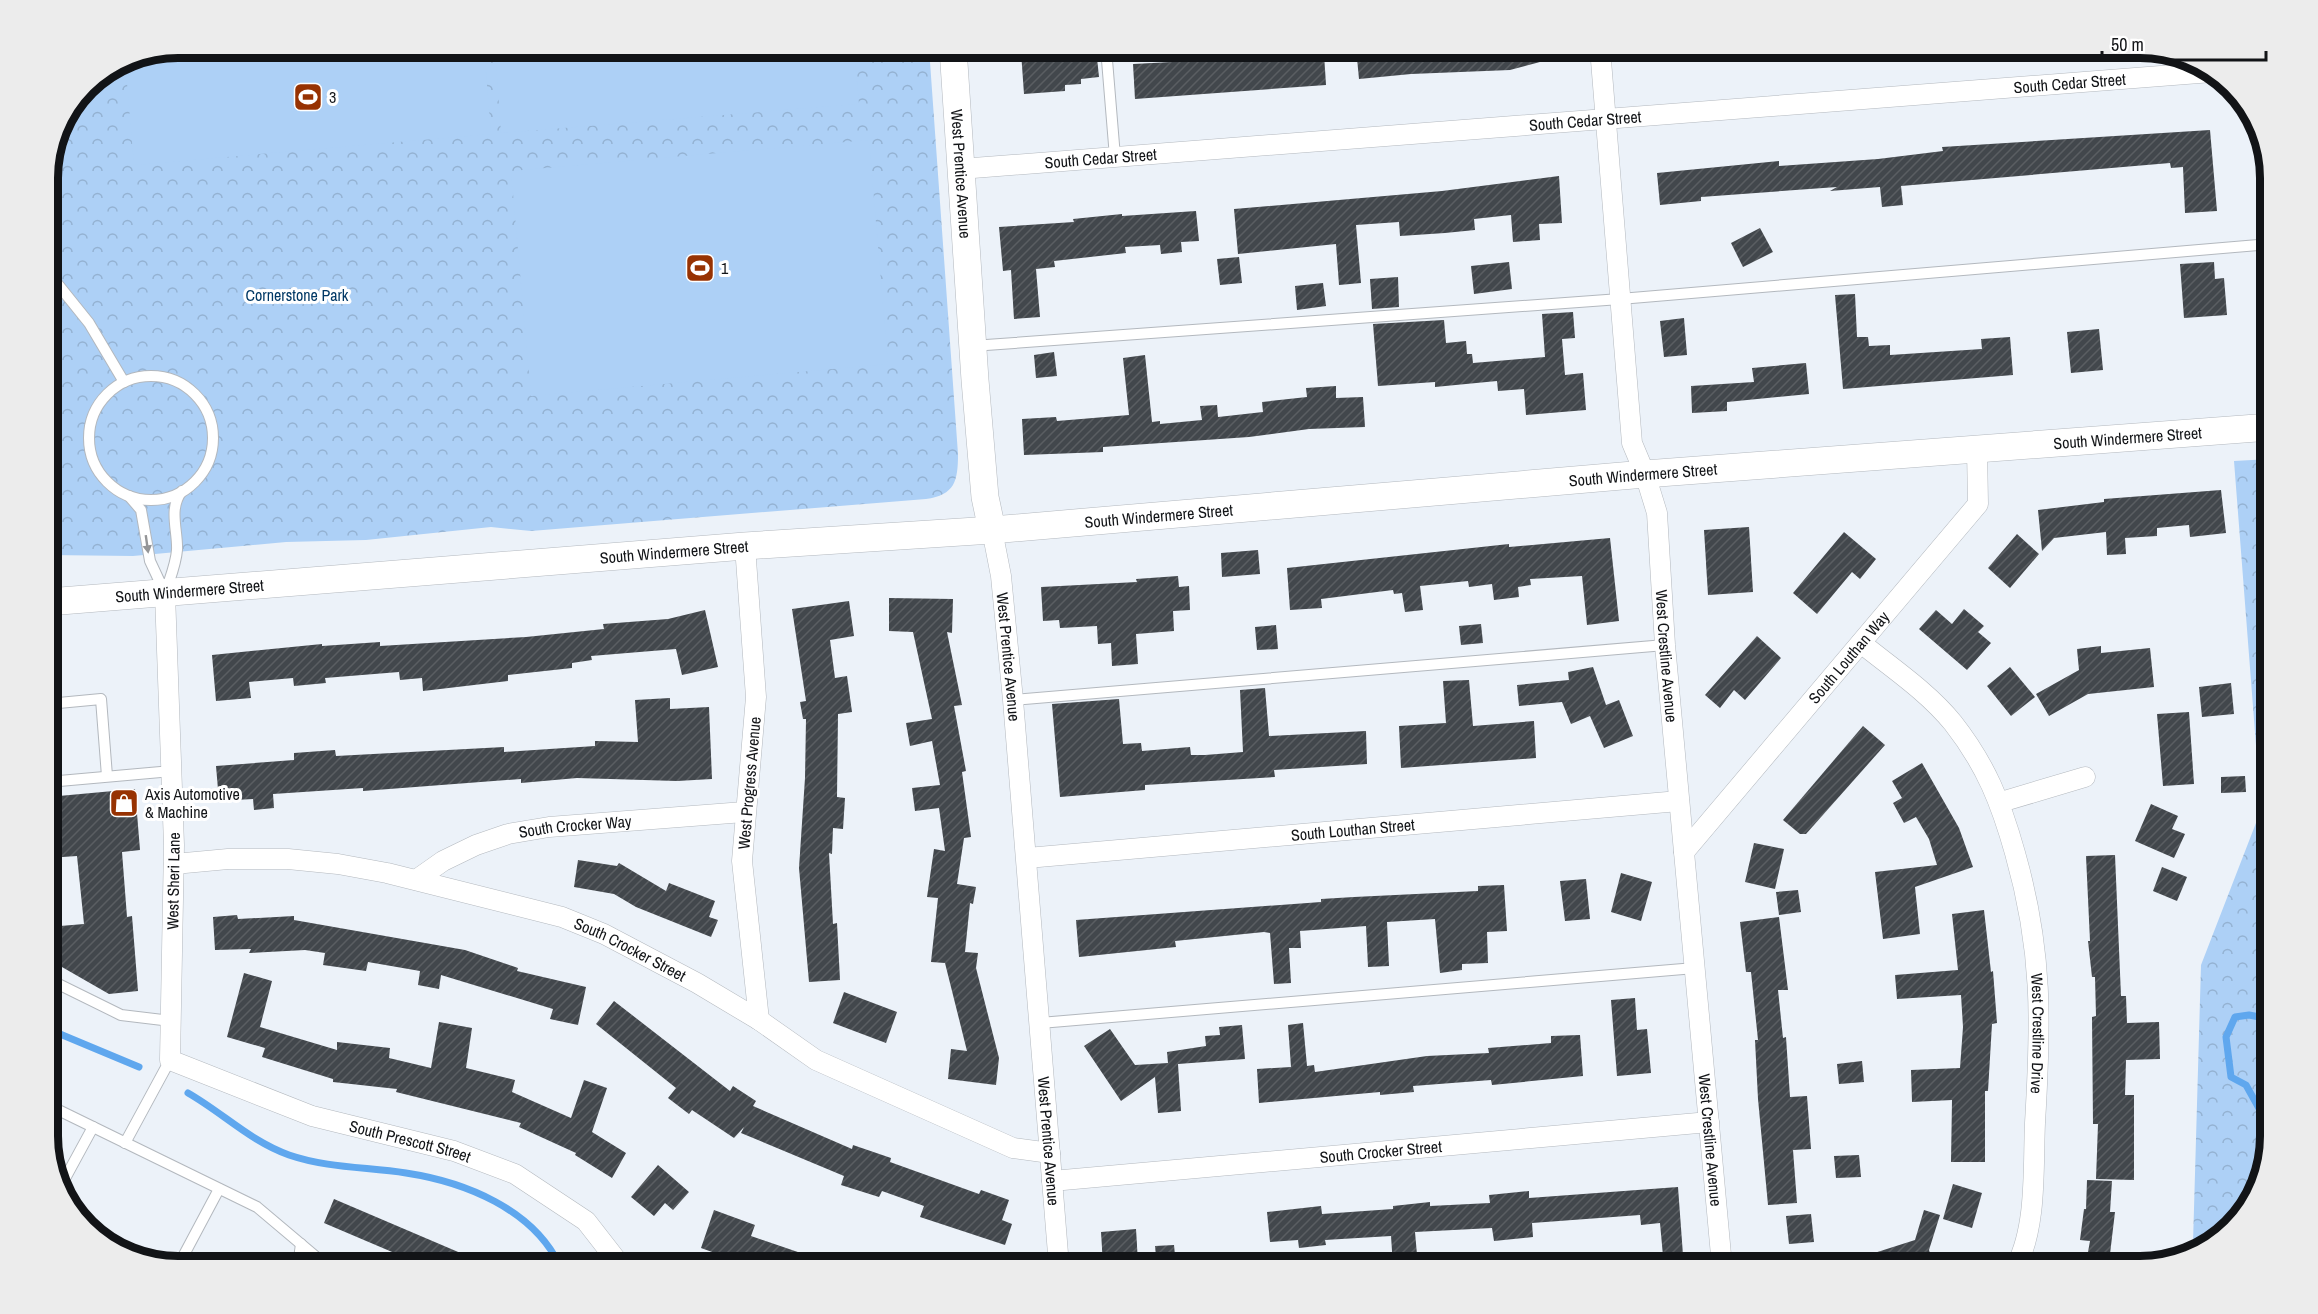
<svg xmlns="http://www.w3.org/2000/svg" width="2318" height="1314" viewBox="0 0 2318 1314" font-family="'Archivo Narrow',sans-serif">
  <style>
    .park { fill: url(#park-crowns) }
    .pitch { fill: #add0f6 }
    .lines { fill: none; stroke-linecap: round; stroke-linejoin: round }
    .stream { stroke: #5fa7ee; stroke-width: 7 }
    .building { fill: url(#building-hatch) }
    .lane-casing { stroke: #b3b8be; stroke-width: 12 }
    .street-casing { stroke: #b3b8be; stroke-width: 21 }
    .secondary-casing { stroke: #b3b8be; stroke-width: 28 }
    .lane { stroke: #fff; stroke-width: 10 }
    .street { stroke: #fff; stroke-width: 20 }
    .secondary { stroke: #fff; stroke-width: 27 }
    .oneway { fill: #949597 }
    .labels { text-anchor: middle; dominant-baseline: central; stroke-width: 6; stroke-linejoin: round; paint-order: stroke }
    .street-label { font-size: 16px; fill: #121417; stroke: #fff }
    .poi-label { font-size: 16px; fill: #121417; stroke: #fff; text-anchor: start }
    .park-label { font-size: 16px; fill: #003865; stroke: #fff }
    .rim { fill: none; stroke: #121417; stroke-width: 8 }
  </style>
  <defs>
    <pattern id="park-crowns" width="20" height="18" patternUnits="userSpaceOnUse" patternTransform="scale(1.5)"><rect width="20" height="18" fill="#add0f6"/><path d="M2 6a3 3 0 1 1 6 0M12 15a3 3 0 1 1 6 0" fill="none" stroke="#94b2d2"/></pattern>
    <pattern id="building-hatch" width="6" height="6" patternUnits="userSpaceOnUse" patternTransform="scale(1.5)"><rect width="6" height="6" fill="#42474c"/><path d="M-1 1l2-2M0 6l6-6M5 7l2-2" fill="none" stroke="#5a5e62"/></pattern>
  </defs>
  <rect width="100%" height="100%" fill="#ecf2f9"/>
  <g class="park">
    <path d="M178,48H929L958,454C958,481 955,495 926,499L531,531L491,527L366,540L286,542L133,556L48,555V170L58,128L86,86L129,58Z"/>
    <polygon points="2270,459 2270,1136 2253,1201 2205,1248 2185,1254 2193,1243 2201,965 2261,810 2234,461"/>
  </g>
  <g class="pitch">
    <polygon points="178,48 484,48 491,134 134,165 125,60"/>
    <polygon points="495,48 854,48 859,104 501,133"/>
    <polygon points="869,140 888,364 531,396 511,171"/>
  </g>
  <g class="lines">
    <g class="stream">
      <polyline points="2270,1019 2249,1015 2235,1017 2226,1037 2231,1077 2246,1085 2270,1128"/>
      <polyline points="48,1029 139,1067"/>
      <path d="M188,1093C223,1113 250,1141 289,1155C327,1168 366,1167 406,1173C465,1182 533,1209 560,1266"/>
    </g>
  </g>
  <g class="building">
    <polygon points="1096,48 1099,77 1081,79 1081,84 1065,85 1065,91 1024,94 1021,52"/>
    <polygon points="1356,48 1569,48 1570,54 1510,70 1411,74 1359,79"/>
    <polygon points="1324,54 1326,85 1135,99 1133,64"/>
    <polygon points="2210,130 2217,211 2185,213 2183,167 2171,168 2170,163 1901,186 1903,205 1882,207 1880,187 1830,191 1837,187 1701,197 1701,201 1660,205 1657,173 1779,161 1779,166 1878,159 1943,151 1942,147"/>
    <polygon points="1559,176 1562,223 1539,224 1540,240 1513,242 1511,215 1474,219 1475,230 1445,233 1400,236 1399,222 1356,225 1361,283 1339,285 1336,244 1238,254 1234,209 1442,191"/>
    <polygon points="1196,211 1199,241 1181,242 1182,252 1161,254 1160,245 1125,247 1126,253 1054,261 1055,267 1036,269 1040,317 1014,319 1011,270 1003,271 999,227 1074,222 1073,219 1122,214 1122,216"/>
    <polygon points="1760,228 1773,252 1743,267 1731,243"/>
    <polygon points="1239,257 1242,283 1220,285 1217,259"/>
    <polygon points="1509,262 1512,289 1474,294 1471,266"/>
    <polygon points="2214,262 2215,279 2224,278 2227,315 2184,318 2180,264"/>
    <polygon points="1398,277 1399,307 1372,309 1370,279"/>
    <polygon points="1323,283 1326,306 1297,310 1295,286"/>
    <polygon points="1855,294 1857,337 1868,337 1869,346 1890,345 1890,355 1982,349 1981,339 2010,337 2013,375 1843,389 1835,295"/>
    <polygon points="1573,312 1575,338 1562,339 1565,375 1583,373 1586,410 1526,415 1524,389 1498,391 1497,381 1435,387 1435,382 1378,386 1373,324 1444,320 1446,343 1466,341 1467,354 1472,354 1473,363 1545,357 1542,314"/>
    <polygon points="1684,318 1687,355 1664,357 1660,321"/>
    <polygon points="2099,329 2103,370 2071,373 2067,332"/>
    <polygon points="1054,352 1057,376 1036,378 1034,355"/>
    <polygon points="1145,355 1152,422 1160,421 1160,424 1202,420 1200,406 1217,405 1218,417 1263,412 1262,402 1307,397 1306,388 1336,386 1336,398 1363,397 1365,427 1309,429 1249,437 1103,447 1103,452 1024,455 1022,419 1056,417 1057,421 1129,415 1123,358"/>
    <polygon points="1806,363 1809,394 1727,402 1727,411 1692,413 1691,386 1754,382 1752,368"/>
    <polygon points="2221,490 2226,533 2190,537 2189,525 2157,528 2157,536 2125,538 2126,554 2107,555 2106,532 2054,538 2042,551 2038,510 2104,502 2104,499"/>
    <polygon points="1749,527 1753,592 1708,595 1704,530"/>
    <polygon points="1844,532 1876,559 1860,579 1852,572 1817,614 1793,593"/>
    <polygon points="2017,534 2039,554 2010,588 1988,568"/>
    <polygon points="1610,538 1619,621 1587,625 1582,576 1530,579 1531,585 1518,587 1519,597 1494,600 1492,584 1469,587 1468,581 1420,586 1423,610 1405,612 1402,593 1394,594 1393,590 1321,599 1322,608 1290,610 1287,568 1509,544 1509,547"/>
    <polygon points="1258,550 1260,574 1222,577 1221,553"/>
    <polygon points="1178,576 1179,587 1189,586 1190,610 1173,611 1174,631 1136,634 1138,664 1112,666 1111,643 1098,644 1097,626 1060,628 1059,620 1043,621 1041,587 1137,582 1136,579"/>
    <polygon points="889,598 953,599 952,633 947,632 962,705 954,706 966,771 962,772 971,837 964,838 957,884 976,887 973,904 970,903 965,952 978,953 976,968 999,1058 996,1085 948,1079 951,1049 967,1051 945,963 931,962 938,898 927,897 934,849 945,851 939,808 915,811 912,788 940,785 932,741 910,746 906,723 932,719 913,632 889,631"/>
    <polygon points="849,601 854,636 830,640 835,678 847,676 852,712 838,714 837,797 845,798 843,829 833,828 832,854 829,853 833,924 837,923 840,980 809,982 799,868 805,778 806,719 803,719 800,702 806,701 792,609"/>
    <polygon points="1964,609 1984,626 1978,632 1991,643 1967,670 1919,629 1936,610 1952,624"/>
    <polygon points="705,610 718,667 682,675 676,649 591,656 592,660 572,663 572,668 508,675 508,681 423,691 422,678 400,680 399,672 325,678 326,683 294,686 293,678 249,682 251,698 216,701 212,655 322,644 322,646 380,642 380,646 526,637 604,629 603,624 668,619"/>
    <polygon points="1481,624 1483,643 1461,645 1459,626"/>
    <polygon points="1276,625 1278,649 1257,650 1255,627"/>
    <polygon points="1757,636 1781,658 1745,700 1734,690 1720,708 1705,695"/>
    <polygon points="2101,646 2101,653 2150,648 2154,687 2088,694 2049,716 2036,694 2079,670 2077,649"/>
    <polygon points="1593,667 1606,705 1619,700 1633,736 1604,748 1590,716 1571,724 1562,702 1519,706 1517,685 1569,680 1568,672"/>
    <polygon points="2010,667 2035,697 2011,716 1987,686"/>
    <polygon points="1469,680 1473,726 1534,721 1536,758 1401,768 1399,726 1446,723 1443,681"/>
    <polygon points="2231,683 2234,714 2202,717 2199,687"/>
    <polygon points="1265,688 1269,736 1366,731 1367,764 1274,770 1275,777 1145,785 1145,790 1060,797 1052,704 1119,699 1123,744 1141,743 1142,751 1190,747 1191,755 1205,755 1243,752 1240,690"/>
    <polygon points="670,698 670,709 709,707 712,779 677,781 577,778 521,783 521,779 363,791 363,788 273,794 274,808 254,810 253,799 219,801 216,766 294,760 294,753 335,750 336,756 504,747 504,752 595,746 595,741 638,742 635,700"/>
    <polygon points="2189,712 2194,784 2163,786 2157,714"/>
    <polygon points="1863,726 1885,745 1806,834 1800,834 1783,820"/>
    <polygon points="1922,763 1959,828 1973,867 1915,887 1920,934 1883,939 1875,872 1937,865 1929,839 1916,817 1904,823 1893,803 1902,798 1892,781"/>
    <polygon points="2245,776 2246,792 2221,793 2221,777"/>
    <polygon points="135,789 140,850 122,852 127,917 132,916 138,991 109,994 48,959 48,927 84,924 77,856 48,858 48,797"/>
    <polygon points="2151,804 2178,816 2172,829 2185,834 2174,858 2135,841"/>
    <polygon points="1754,843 1784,849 1775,889 1745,882"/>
    <polygon points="2115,855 2121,996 2126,996 2127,1023 2159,1022 2160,1059 2126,1060 2125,1095 2134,1095 2134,1180 2096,1179 2098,1124 2093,1124 2092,1017 2096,1016 2095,977 2092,977 2088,941 2090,941 2086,856"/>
    <polygon points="578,860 617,866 619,863 666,891 669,883 715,901 709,917 718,920 711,937 636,907 614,894 574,887"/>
    <polygon points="2162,867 2187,877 2177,901 2153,891"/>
    <polygon points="1621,873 1652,882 1641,921 1611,912"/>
    <polygon points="1586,879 1590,919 1565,921 1560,881"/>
    <polygon points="1504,885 1507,931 1487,932 1488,963 1462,964 1462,970 1440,973 1435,919 1387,922 1389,966 1368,967 1366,926 1300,931 1301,948 1289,948 1291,983 1274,984 1270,933 1264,932 1175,941 1176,947 1079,957 1076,920 1321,902 1321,899 1354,897 1478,891 1478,886"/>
    <polygon points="1798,890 1801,912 1779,915 1776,892"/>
    <polygon points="1984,910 1991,972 1993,971 1997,1023 1992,1024 1988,1091 1985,1091 1985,1162 1951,1162 1952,1100 1912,1102 1911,1070 1960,1068 1963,1027 1961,995 1897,999 1895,975 1958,970 1952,914"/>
    <polygon points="237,915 238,919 294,916 294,920 465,950 518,968 517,971 586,987 578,1025 550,1019 553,1009 441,975 439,989 418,985 420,971 368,962 366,971 323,965 325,953 305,950 249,953 251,949 215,950 213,917"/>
    <polygon points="1779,917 1788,990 1778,990 1783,1038 1786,1037 1790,1097 1807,1096 1811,1149 1793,1150 1797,1203 1768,1205 1758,1099 1755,1040 1758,1040 1751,972 1746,972 1740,922"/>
    <polygon points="244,973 272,981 260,1027 337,1050 337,1042 390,1048 389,1058 431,1068 439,1022 472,1028 466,1068 515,1080 512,1092 571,1118 584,1080 607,1088 592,1132 626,1153 612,1178 575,1155 576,1153 519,1127 521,1123 396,1092 397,1089 333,1082 333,1079 262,1057 265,1048 227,1037"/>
    <polygon points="844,992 897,1012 886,1043 833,1023"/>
    <polygon points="1635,998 1637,1030 1647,1029 1651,1073 1617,1076 1611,1000"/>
    <polygon points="614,1001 730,1091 733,1086 756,1101 753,1106 852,1149 853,1145 891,1158 890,1162 979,1194 981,1190 1009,1200 1002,1220 1012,1224 1005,1245 920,1217 924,1206 882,1191 879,1197 841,1185 844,1176 741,1133 744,1127 734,1138 692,1110 689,1114 668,1098 676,1088 596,1024"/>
    <polygon points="1303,1023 1307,1066 1314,1065 1315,1072 1427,1056 1489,1053 1488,1048 1551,1043 1551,1036 1580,1035 1583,1076 1492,1085 1491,1080 1413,1086 1414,1092 1380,1095 1380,1092 1259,1103 1257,1069 1291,1067 1288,1025"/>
    <polygon points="1242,1025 1245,1059 1178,1064 1181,1111 1158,1113 1155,1077 1121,1101 1084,1046 1110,1029 1135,1065 1168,1063 1167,1052 1206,1046 1205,1036 1220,1035 1219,1027"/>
    <polygon points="1862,1061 1864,1082 1839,1084 1837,1064"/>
    <polygon points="1859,1155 1861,1177 1836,1178 1834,1156"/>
    <polygon points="658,1165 689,1192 673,1210 665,1203 654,1216 631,1197"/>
    <polygon points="2087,1180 2112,1181 2110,1212 2115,1212 2110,1254 2088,1252 2090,1241 2080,1240 2084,1209 2086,1209"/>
    <polygon points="1953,1184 1982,1193 1972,1228 1943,1219"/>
    <polygon points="1678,1187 1683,1255 1663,1256 1660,1223 1641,1225 1640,1215 1532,1223 1533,1237 1494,1241 1492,1228 1415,1232 1418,1266 1393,1266 1391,1236 1325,1240 1326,1245 1299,1248 1298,1240 1270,1242 1267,1212 1321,1206 1322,1214 1393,1209 1393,1206 1430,1202 1430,1206 1490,1203 1489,1195 1529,1191 1529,1198"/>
    <polygon points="334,1199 491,1266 425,1266 324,1223"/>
    <polygon points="714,1210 755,1225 751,1236 830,1263 829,1266 751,1266 701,1248"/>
    <polygon points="1924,1210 1940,1215 1929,1250 1934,1266 1847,1266 1846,1262 1915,1240"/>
    <polygon points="1811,1214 1814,1242 1789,1244 1786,1216"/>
    <polygon points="1136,1229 1138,1262 1103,1265 1101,1232"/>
    <polygon points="1174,1245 1176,1266 1157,1266 1155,1246"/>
  </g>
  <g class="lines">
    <g class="lane-casing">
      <g id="lane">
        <polyline points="1106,48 1115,157"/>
        <polyline points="48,272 89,323 124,382"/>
        <polyline points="972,346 1620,299 2270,244"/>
        <circle cx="151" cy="438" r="62"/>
        <polyline points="129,496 141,510 150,561 164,591"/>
        <path d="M166,591C170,578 176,564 177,550C178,530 168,509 182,491"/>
        <polyline points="1013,700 1665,645"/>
        <polyline points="48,704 101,699 107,776"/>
        <polyline points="48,782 172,771"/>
        <polyline points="48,979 121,1015 171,1021"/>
        <polyline points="1040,1023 1695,968"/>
        <polyline points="48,1105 257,1207 327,1266"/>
        <polyline points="125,1143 170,1060"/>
        <polyline points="62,1184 93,1127"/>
        <polyline points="178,1266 219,1189"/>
        <polyline points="298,1266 301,1244"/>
      </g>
    </g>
    <g class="street-casing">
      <g id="street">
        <path id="s1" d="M1600,48L1632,443L1645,474L1657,513L1665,645L1722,1266"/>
        <polyline points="2268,165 2270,184"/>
        <path id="s2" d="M960,169L2212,72"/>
        <path id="s3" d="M992,530L1001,576L1013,700L1059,1266"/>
        <polyline points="745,546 756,697 742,861 759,1020"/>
        <path id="s4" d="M165,594L174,845L170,1060L312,1116L454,1151L515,1174L586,1221L621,1266"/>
        <path id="s5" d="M1861,643C1892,668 1928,692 1953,723C1986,765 2001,803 2015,853C2043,951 2041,1023 2035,1123C2033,1167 2037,1227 2016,1266"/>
        <polyline points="2001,802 2085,777"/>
        <path id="s6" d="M1684,852L1978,504L1977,449"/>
        <path id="s7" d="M1027,858L1679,801"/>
        <path id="s8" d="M174,864L228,859H288L338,864L387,873L562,917L604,934L697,983L759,1020L816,1060L1013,1148L1050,1153"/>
        <path id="s9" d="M416,880L443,861L476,845L508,834L549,827L744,812"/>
        <path id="s10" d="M1052,1181L1709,1122"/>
      </g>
    </g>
    <g class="secondary-casing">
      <g id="secondary">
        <path id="s11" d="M953,48L975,380L985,497L992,530"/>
        <path id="s12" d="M48,602L745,546L992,530L1645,474L2270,427"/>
      </g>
    </g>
    <use href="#lane" class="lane"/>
    <use href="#street" class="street"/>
    <use href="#secondary" class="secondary"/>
  </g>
  <defs><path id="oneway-solid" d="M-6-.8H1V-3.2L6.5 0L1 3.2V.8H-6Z" transform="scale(1.5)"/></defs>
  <use class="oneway" href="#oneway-solid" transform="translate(147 544) rotate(82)"/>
  <defs>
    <g id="stadium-square" transform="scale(1.5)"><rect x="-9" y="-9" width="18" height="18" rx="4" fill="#973202" stroke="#fff"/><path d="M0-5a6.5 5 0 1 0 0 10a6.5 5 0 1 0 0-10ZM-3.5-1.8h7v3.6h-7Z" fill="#fff"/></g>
    <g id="shop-square" transform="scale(1.5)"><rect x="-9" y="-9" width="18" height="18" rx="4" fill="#973202" stroke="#fff"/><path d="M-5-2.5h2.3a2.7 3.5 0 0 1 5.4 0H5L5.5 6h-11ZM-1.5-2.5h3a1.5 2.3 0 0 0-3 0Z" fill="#fff"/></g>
  </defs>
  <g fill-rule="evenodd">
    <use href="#stadium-square" x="308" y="97"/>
    <use href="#stadium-square" x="700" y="268"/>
    <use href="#shop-square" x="124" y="803"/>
  </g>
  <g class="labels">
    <g class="street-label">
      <text stroke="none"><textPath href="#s2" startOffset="1113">South Cedar Street</textPath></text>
      <text stroke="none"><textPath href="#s2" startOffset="627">South Cedar Street</textPath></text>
      <text stroke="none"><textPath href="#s2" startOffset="141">South Cedar Street</textPath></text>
      <text stroke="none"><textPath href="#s11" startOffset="126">West Prentice Avenue</textPath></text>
      <text stroke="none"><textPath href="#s12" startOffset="2086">South Windermere Street</textPath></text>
      <text stroke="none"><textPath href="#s12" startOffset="1600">South Windermere Street</textPath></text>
      <text stroke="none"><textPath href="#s12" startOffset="1114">South Windermere Street</textPath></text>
      <text stroke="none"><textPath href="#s12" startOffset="628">South Windermere Street</textPath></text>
      <text stroke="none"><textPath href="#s12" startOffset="142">South Windermere Street</textPath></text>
      <text stroke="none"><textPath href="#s1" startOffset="614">West Crestline Avenue</textPath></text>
      <text stroke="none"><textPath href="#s3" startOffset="128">West Prentice Avenue</textPath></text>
      <text stroke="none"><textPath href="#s6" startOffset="255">South Louthan Way</textPath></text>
      <text transform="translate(749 783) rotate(-85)">West Progress Avenue</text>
      <text stroke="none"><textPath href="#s9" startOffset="171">South Crocker Way</textPath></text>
      <text stroke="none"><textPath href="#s7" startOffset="327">South Louthan Street</textPath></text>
      <text transform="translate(173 881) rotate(-89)">West Sheri Lane</text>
      <text stroke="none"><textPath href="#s8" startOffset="470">South Crocker Street</textPath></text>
      <text stroke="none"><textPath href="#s5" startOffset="450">West Crestline Drive</textPath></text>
      <text stroke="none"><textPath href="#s1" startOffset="1100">West Crestline Avenue</textPath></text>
      <text stroke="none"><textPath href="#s3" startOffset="614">West Prentice Avenue</textPath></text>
      <text stroke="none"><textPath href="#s4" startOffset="720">South Prescott Street</textPath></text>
      <text stroke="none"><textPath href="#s10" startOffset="330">South Crocker Street</textPath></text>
    </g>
    <g class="poi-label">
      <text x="329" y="97">3</text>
      <text x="721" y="268">1</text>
      <text x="145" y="794">Axis Automotive<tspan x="145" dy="18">&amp; Machine</tspan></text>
    </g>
    <g class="park-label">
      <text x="297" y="295">Cornerstone Park</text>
    </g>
  </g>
  <path d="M0 0H2318V1314H0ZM178 58H2140A120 120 0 0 1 2260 178V1136A120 120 0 0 1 2140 1256H178A120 120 0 0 1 58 1136V178A120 120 0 0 1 178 58Z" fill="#ececec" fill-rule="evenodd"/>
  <path class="rim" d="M178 58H2140A120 120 0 0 1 2260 178V1136A120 120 0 0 1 2140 1256H178A120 120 0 0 1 58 1136V178A120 120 0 0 1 178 58Z"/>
  <path d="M2102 51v9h164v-9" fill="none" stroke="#121417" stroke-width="3"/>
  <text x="2111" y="51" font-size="18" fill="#121417" stroke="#ffffff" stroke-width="4.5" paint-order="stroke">50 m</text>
</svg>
